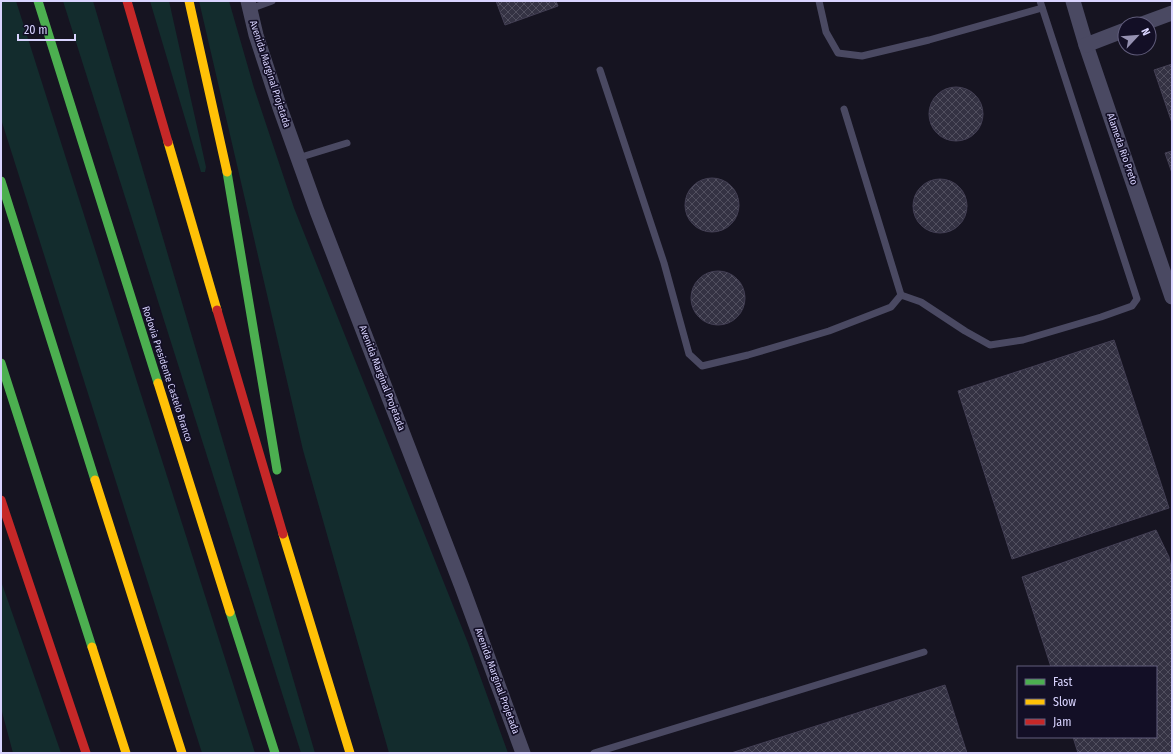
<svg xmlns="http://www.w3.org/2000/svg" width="1173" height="754" viewBox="0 0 1173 754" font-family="'Fira Sans Condensed',sans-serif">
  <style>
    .green { fill: #132c2d }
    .building { fill: url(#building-cross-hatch); stroke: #433f54 }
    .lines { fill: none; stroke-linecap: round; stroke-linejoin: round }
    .lane { stroke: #4a4962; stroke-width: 7 }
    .street { stroke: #4a4962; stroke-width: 15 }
    .fast { stroke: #4caf50; stroke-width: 9 }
    .slow { stroke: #ffc107; stroke-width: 9 }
    .jam { stroke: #c62828; stroke-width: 9 }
    .labels { text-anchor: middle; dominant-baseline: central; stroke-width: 3.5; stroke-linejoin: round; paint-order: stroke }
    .street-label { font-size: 10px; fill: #d9d4ff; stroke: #130f26 }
  </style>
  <defs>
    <pattern id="building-cross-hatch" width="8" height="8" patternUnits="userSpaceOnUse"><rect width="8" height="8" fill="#343243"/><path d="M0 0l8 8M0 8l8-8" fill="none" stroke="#514f5f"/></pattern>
  </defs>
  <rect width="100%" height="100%" fill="#161421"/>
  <g class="green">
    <polygon points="1,1 16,1 255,753 202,753 1,119"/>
    <polygon points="63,1 93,1 315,753 301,753"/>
    <polygon points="150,1 169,1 206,167 205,172 201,172"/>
    <polygon points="199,1 229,1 254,88 294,208 468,643 508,753 389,753 303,450"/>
    <polygon points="1,581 61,753 13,753 1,708"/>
  </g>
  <g class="building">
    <polygon points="496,1 556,1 558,6 505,25"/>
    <polygon points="1172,64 1172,123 1154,70"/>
    <circle cx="956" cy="114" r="27"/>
    <polygon points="1172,151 1172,173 1165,153"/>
    <circle cx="712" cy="205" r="27"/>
    <circle cx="940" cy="206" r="27"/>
    <circle cx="718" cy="298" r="27"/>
    <polygon points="1114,340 1169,508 1012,559 958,391"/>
    <polygon points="1156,530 1169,557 1172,574 1172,753 1078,753 1073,737 1156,737 1156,667 1051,667 1022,577"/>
    <polygon points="945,685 967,753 731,753"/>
  </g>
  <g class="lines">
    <g class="lane">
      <polyline points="819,1 826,32 838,53 862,56 929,40 1042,8"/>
      <polyline points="250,9 272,1"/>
      <polyline points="600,70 664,263 689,354 702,366 748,355 829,331 891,307 901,295 921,302 965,331 990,345 1023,340 1101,317 1132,306 1137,299 1040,1"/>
      <polyline points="844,109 901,295"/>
      <polyline points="298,158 347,143"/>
      <polyline points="594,753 924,652"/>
    </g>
    <g class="street">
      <polyline points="248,1 256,35 280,108 317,211 462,587 523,753"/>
      <polyline points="1073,1 1086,45 1172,297"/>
      <polyline points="1142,24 1172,13"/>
      <polyline points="1086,45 1125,30"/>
    </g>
    <g class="fast">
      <polyline points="38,1 158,383"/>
      <polyline points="227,172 277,470"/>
      <polyline points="1,181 95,480"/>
      <polyline points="1,363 92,647"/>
      <polyline points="230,612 275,753"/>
    </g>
    <g class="slow">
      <polyline points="189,1 227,172"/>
      <polyline points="168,142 217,310"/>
      <polyline points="158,383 230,612"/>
      <polyline points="95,480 182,753"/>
      <polyline points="283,534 350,753"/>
      <polyline points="92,647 126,753"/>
    </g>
    <g class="jam">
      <polyline points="127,1 168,142"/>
      <polyline points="217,310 283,534"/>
      <polyline points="1,500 86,753"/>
    </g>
  </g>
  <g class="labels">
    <g class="street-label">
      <text transform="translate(270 74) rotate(72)">Avenida Marginal Projetada</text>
      <text transform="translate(1122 149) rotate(71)">Alameda Rio Preto</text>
      <text transform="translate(167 374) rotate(72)">Rodovia Presidente Castelo Branco</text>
      <text transform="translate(382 378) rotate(69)">Avenida Marginal Projetada</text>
      <text transform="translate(497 681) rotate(70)">Avenida Marginal Projetada</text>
    </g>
  </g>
  <rect width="1173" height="754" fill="none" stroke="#d9d4ff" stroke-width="4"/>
  <rect x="1017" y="666" width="140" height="72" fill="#130f26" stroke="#625e7d"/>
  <rect x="1025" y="679" width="20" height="6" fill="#4caf50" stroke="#625e7d"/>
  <text x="1053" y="686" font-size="12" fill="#d9d4ff">Fast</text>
  <rect x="1025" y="699" width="20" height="6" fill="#ffc107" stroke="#625e7d"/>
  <text x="1053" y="706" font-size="12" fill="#d9d4ff">Slow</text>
  <rect x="1025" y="719" width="20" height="6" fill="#c62828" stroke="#625e7d"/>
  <text x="1053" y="726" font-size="12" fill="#d9d4ff">Jam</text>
  <g transform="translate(1137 36) rotate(64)"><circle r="19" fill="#130f26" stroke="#625e7d"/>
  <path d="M0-3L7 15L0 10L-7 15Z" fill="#9591b1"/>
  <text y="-6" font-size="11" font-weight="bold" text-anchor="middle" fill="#d9d4ff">N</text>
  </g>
  <path d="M18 34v6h57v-6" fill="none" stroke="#d9d4ff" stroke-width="2"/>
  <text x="24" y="34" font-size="12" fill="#d9d4ff" stroke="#130f26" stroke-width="3" paint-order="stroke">20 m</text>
</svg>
